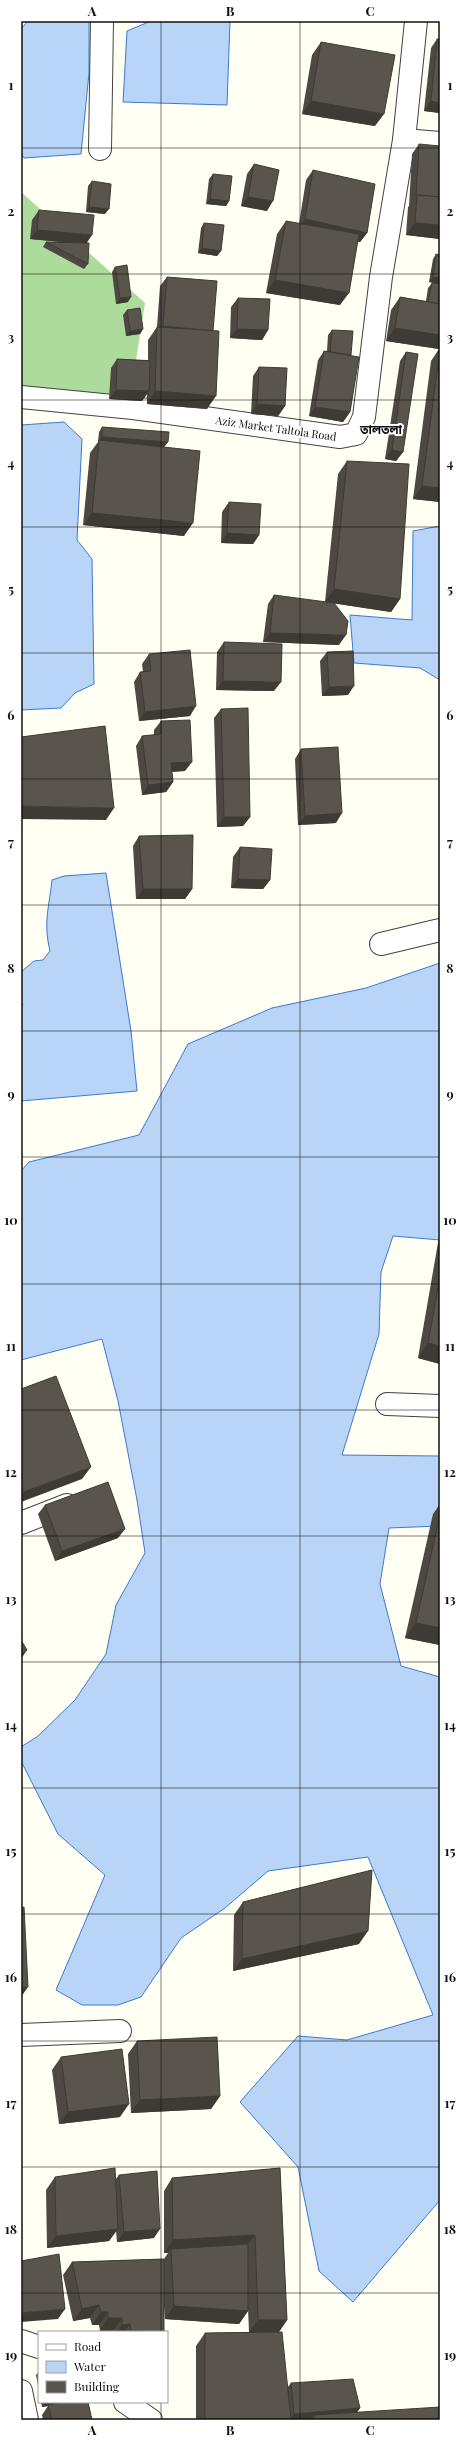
<svg xmlns="http://www.w3.org/2000/svg" width="461" height="2441" viewBox="0 0 461 2441" font-family="'Playfair Display','Noto Sans Bengali',serif">
  <style>
    .forest { fill: #acdb9b }
    .water { fill: #b8d4f7; stroke: #3e7ace }
    .lines { fill: none; stroke-linecap: round; stroke-linejoin: round }
    .street-casing { stroke: #434343; stroke-width: 24 }
    .street { stroke: #fff; stroke-width: 22 }
    .wall { fill: #4d4841 }
    .shaded-wall { fill: #3e3b35 }
    .building { fill: #59544c; stroke: #3e3b35 }
    .grid { fill: none; stroke: #101010; stroke-width: 1; stroke-opacity: 0.55 }
    .labels { text-anchor: middle; dominant-baseline: central; stroke-width: 4; stroke-linejoin: round; paint-order: stroke }
    .street-label { font-size: 11px; fill: #101010; stroke: #fff }
    .neighbourhood-label { font-size: 12px; font-weight: bold; fill: #101010; stroke: #fff }
    .neatline { fill: none; stroke: #101010; stroke-width: 1.5 }
    .grid-label { font-size: 13px; text-anchor: middle; font-weight: bold; fill: #101010 }
  </style>
  <rect width="100%" height="100%" fill="#fffff3"/>
  <polygon class="forest" points="21,192 145,303 129,404 21,395"/>
  <g class="water">
    <polygon points="28,21 89,21 89,73 81,154 24,158 21,153 21,29"/>
    <polygon points="151,21 230,21 227,105 123,102 127,31"/>
    <polygon points="64,422 82,439 77,540 92,559 94,684 75,693 61,708 21,710 21,425"/>
    <polygon points="440,526 440,680 420,668 354,663 350,615 412,620 413,531"/>
    <path d="M106,873L131,1031L137,1091L21,1101V1008L23,1004L21,1003V972L34,961L43,960L50,951C43,923 49,908 52,880L64,876Z"/>
    <polygon points="440,963 440,1240 393,1236 381,1272 379,1334 342,1455 440,1456 440,1526 389,1528 380,1584 401,1666 440,1677 440,2200 353,2302 319,2271 298,2167 240,2102 298,2036 347,2040 433,2015 368,1857 268,1871 225,1908 181,1938 141,1997 118,2005 82,2005 56,1990 105,1875 58,1834 21,1761 21,1747 38,1736 75,1700 106,1654 116,1605 145,1553 137,1500 118,1401 102,1339 21,1360 21,1171 29,1162 139,1135 188,1044 272,1008 366,988"/>
  </g>
  <g class="lines">
    <g class="street-casing">
      <g id="street">
        <polyline points="404,140 416,21"/>
        <polyline points="100,149 102,21"/>
        <polyline points="21,397 133,408 340,437 356,434 364,417 381,277 404,140 440,143"/>
        <polyline points="381,944 440,930"/>
        <polyline points="387,1404 440,1406"/>
        <polyline points="21,1523 67,1505"/>
        <polyline points="21,2035 120,2031"/>
        <polyline points="21,2341 39,2347"/>
        <polyline points="21,2391 27,2420"/>
        <polyline points="125,2402 151,2420"/>
      </g>
    </g>
    <use href="#street" class="street"/>
  </g>
  <g class="wall">
    <polygon points="437,39 440,113 424,111 431,48"/>
    <polygon points="321,42 375,126 302,114 312,55"/>
    <polygon points="419,144 440,239 406,235 408,207 409,206 412,154"/>
    <polygon points="254,164 267,211 241,206 247,174"/>
    <polygon points="313,170 367,233 360,242 357,241 340,305 266,293 277,234 286,221 299,224 306,180"/>
    <polygon points="213,174 229,201 226,206 206,204 209,179"/>
    <polygon points="92,181 105,214 86,212 88,186"/>
    <polygon points="39,210 87,243 88,264 84,269 43,247 46,242 61,242 30,239 32,220"/>
    <polygon points="204,223 221,251 217,256 198,253 201,228"/>
    <polygon points="436,254 440,284 429,282 433,259"/>
    <polygon points="115,267 128,302 116,304 112,272"/>
    <polygon points="167,277 207,409 147,404 147,394 142,401 109,399 111,368 117,359 148,360 148,340 157,327 160,286"/>
    <polygon points="432,283 440,284 440,502 413,499 431,361 439,349 386,341 391,310 400,297 426,301 428,288"/>
    <polygon points="238,298 268,330 262,340 230,338 231,307"/>
    <polygon points="127,310 143,329 140,334 126,336 123,315"/>
    <polygon points="332,330 351,355 350,412 343,422 309,416 318,360 324,351 327,351 328,335"/>
    <polygon points="406,352 403,452 396,461 385,459 400,361"/>
    <polygon points="259,367 285,406 278,416 251,414 253,376"/>
    <polygon points="102,427 168,442 164,447 184,536 83,525 90,453 98,442 99,432"/>
    <polygon points="347,461 400,599 391,612 325,602 338,474"/>
    <polygon points="229,502 259,535 253,544 221,543 222,512"/>
    <polygon points="274,595 339,645 263,642 268,604"/>
    <polygon points="224,642 274,691 216,690 217,652"/>
    <polygon points="327,652 348,695 322,696 320,661"/>
    <polygon points="149,654 190,716 139,721 134,682 140,672 143,672 142,664"/>
    <polygon points="221,709 250,817 243,826 217,827 214,718"/>
    <polygon points="161,721 185,771 172,772 173,782 166,792 142,795 136,746 142,736 154,735 154,730"/>
    <polygon points="301,749 336,823 298,825 295,759"/>
    <polygon points="139,836 192,889 185,899 136,899 133,846"/>
    <polygon points="240,847 270,880 263,889 231,888 233,857"/>
    <polygon points="440,1236 440,1364 418,1358 439,1237"/>
    <polygon points="440,1504 440,1645 405,1638 433,1514"/>
    <polygon points="45,1505 118,1538 55,1561 38,1514"/>
    <polygon points="243,1902 359,1944 233,1971 234,1915"/>
    <polygon points="137,2041 220,2096 211,2109 131,2113 128,2054"/>
    <polygon points="61,2057 120,2117 59,2124 52,2070"/>
    <polygon points="280,2168 287,2320 279,2332 287,2388 291,2383 360,2408 357,2412 440,2420 196,2420 196,2346 205,2333 265,2332 249,2332 248,2308 248,2311 239,2324 165,2319 164,2306 164,2332 113,2332 113,2331 100,2331 99,2325 92,2325 90,2318 73,2321 63,2275 72,2262 164,2259 168,2253 164,2253 164,2191 172,2178"/>
    <polygon points="119,2175 154,2238 117,2242 116,2231 109,2241 47,2248 46,2190 55,2177 115,2180"/>
    <polygon points="39,2372 39,2390 36,2375"/>
    <polygon points="41,2402 88,2402 92,2420 43,2420 42,2415 48,2406 42,2407"/>
  </g>
  <g class="shaded-wall">
    <polygon points="311,101 384,114 375,126 302,114"/>
    <polygon points="431,101 440,103 440,113 424,111"/>
    <polygon points="248,197 273,201 267,211 241,206"/>
    <polygon points="210,199 229,201 226,206 206,204"/>
    <polygon points="89,207 109,209 105,214 86,212"/>
    <polygon points="305,219 367,233 360,242 298,228"/>
    <polygon points="415,223 440,225 440,239 406,235"/>
    <polygon points="37,230 92,235 86,244 30,239"/>
    <polygon points="202,248 221,251 217,256 198,253"/>
    <polygon points="433,277 440,278 440,284 429,282"/>
    <polygon points="275,280 349,293 340,305 266,293"/>
    <polygon points="131,297 128,302 116,304 120,298"/>
    <polygon points="163,326 213,331 157,335"/>
    <polygon points="395,328 440,335 440,348 439,349 386,341"/>
    <polygon points="143,329 140,334 126,336 130,331"/>
    <polygon points="237,329 268,330 262,340 230,338"/>
    <polygon points="116,390 149,391 142,401 109,399"/>
    <polygon points="155,391 216,396 207,409 147,404"/>
    <polygon points="257,404 285,406 278,416 251,414"/>
    <polygon points="315,407 350,412 343,422 309,416"/>
    <polygon points="102,437 168,442 164,447 99,440 98,442"/>
    <polygon points="392,450 403,452 396,461 385,459"/>
    <polygon points="422,486 440,488 440,502 413,499"/>
    <polygon points="92,513 193,523 184,536 83,525"/>
    <polygon points="227,533 259,535 253,544 221,543"/>
    <polygon points="334,589 400,599 391,612 325,602"/>
    <polygon points="270,633 346,635 339,645 263,642"/>
    <polygon points="223,681 281,682 274,691 216,690"/>
    <polygon points="354,686 348,695 322,696 329,687"/>
    <polygon points="196,706 190,716 139,721 145,712"/>
    <polygon points="192,762 185,771 164,772 171,763"/>
    <polygon points="173,782 166,792 142,795 148,785"/>
    <polygon points="21,806 114,808 106,820 21,819"/>
    <polygon points="342,813 336,823 298,825 305,816"/>
    <polygon points="224,817 250,817 243,826 217,827"/>
    <polygon points="238,879 270,880 263,889 231,888"/>
    <polygon points="143,889 192,889 185,899 136,899"/>
    <polygon points="428,1343 440,1346 440,1364 418,1358"/>
    <polygon points="91,1467 82,1479 21,1502 21,1495 23,1492"/>
    <polygon points="125,1529 118,1538 55,1561 62,1551"/>
    <polygon points="416,1623 440,1628 440,1645 405,1638"/>
    <polygon points="27,1650 21,1659 21,1654"/>
    <polygon points="368,1931 359,1944 233,1971 242,1959"/>
    <polygon points="28,1987 21,1997 21,1988"/>
    <polygon points="220,2096 211,2109 131,2113 140,2100"/>
    <polygon points="129,2104 120,2117 59,2124 68,2112"/>
    <polygon points="118,2229 109,2241 47,2248 56,2236"/>
    <polygon points="160,2229 154,2238 117,2242 124,2232"/>
    <polygon points="255,2235 246,2247 171,2249 168,2253 164,2253 173,2240"/>
    <polygon points="99,2305 90,2318 73,2321 82,2309"/>
    <polygon points="174,2306 248,2311 239,2324 165,2319"/>
    <polygon points="65,2309 58,2319 21,2322 21,2313"/>
    <polygon points="101,2312 108,2312 99,2325 92,2325"/>
    <polygon points="108,2318 122,2318 113,2331 100,2331"/>
    <polygon points="258,2320 287,2320 278,2333 249,2332"/>
    <polygon points="130,2324 124,2332 117,2332 122,2325"/>
    <polygon points="131,2331 144,2331 144,2332 130,2332"/>
    <polygon points="46,2402 71,2402 48,2405 48,2406 42,2407"/>
    <polygon points="360,2408 353,2418 314,2415 310,2420 290,2420 294,2414"/>
  </g>
  <g class="building">
    <polygon points="437,39 440,39 440,103 431,101"/>
    <polygon points="321,42 395,55 384,114 311,101"/>
    <polygon points="419,144 440,146 440,197 417,195 416,196"/>
    <polygon points="254,164 279,170 273,201 248,197"/>
    <polygon points="313,170 375,184 367,233 305,219"/>
    <polygon points="213,174 232,176 229,201 210,199"/>
    <polygon points="92,181 111,184 109,209 89,207"/>
    <polygon points="417,195 440,197 440,225 415,223"/>
    <polygon points="39,210 94,215 92,235 37,230"/>
    <polygon points="286,221 359,234 349,293 275,280"/>
    <polygon points="204,223 224,225 221,251 202,248"/>
    <polygon points="46,242 89,243 88,264"/>
    <polygon points="436,254 440,255 440,278 433,277"/>
    <polygon points="127,265 131,297 120,298 115,267"/>
    <polygon points="167,277 217,281 213,331 163,326"/>
    <polygon points="432,283 440,284 440,304 428,302"/>
    <polygon points="400,297 440,304 440,335 395,328"/>
    <polygon points="238,298 270,299 268,330 237,329"/>
    <polygon points="140,308 143,329 130,331 127,310"/>
    <polygon points="157,327 219,331 216,396 155,391"/>
    <polygon points="332,330 353,331 351,355 330,352"/>
    <polygon points="440,348 440,488 422,486"/>
    <polygon points="324,351 359,357 350,412 315,407"/>
    <polygon points="406,352 418,354 403,452 392,450"/>
    <polygon points="117,359 150,361 149,391 116,390"/>
    <polygon points="259,367 287,368 285,406 257,404"/>
    <polygon points="102,427 169,432 168,442 102,437"/>
    <polygon points="99,440 200,451 193,523 92,513"/>
    <polygon points="347,461 409,464 400,599 334,589"/>
    <polygon points="229,502 261,504 259,535 227,533"/>
    <polygon points="274,595 334,603 348,621 346,635 270,633"/>
    <polygon points="224,642 282,644 281,682 223,681"/>
    <polygon points="190,650 196,706 145,712 140,672 151,671 149,654"/>
    <polygon points="353,651 354,686 329,687 327,652"/>
    <polygon points="248,708 250,817 224,817 221,709"/>
    <polygon points="190,720 192,762 171,763 173,782 148,785 142,736 161,734 161,721"/>
    <polygon points="105,726 114,808 21,806 21,737"/>
    <polygon points="338,747 342,813 305,816 301,749"/>
    <polygon points="193,835 192,889 143,889 139,836"/>
    <polygon points="240,847 272,849 270,880 238,879"/>
    <polygon points="440,1276 440,1346 428,1343"/>
    <polygon points="56,1376 91,1467 23,1492 21,1488 21,1389"/>
    <polygon points="108,1482 125,1529 62,1551 45,1505"/>
    <polygon points="440,1514 440,1628 416,1623"/>
    <polygon points="21,1640 27,1650 21,1654"/>
    <polygon points="372,1870 368,1931 242,1959 243,1902"/>
    <polygon points="24,1907 28,1987 21,1988 21,1908"/>
    <polygon points="217,2037 220,2096 140,2100 137,2041"/>
    <polygon points="122,2049 129,2104 68,2112 61,2057"/>
    <polygon points="115,2168 118,2229 56,2236 55,2177"/>
    <polygon points="280,2168 287,2320 258,2320 255,2235 173,2240 172,2178"/>
    <polygon points="157,2171 160,2229 124,2232 119,2175"/>
    <polygon points="248,2244 248,2311 174,2306 171,2249"/>
    <polygon points="59,2254 65,2309 21,2313 21,2261"/>
    <polygon points="164,2259 164,2332 145,2332 144,2331 131,2331 130,2324 122,2325 122,2318 108,2318 108,2312 101,2312 99,2305 82,2309 72,2262"/>
    <polygon points="282,2332 291,2420 205,2420 205,2333"/>
    <polygon points="353,2379 360,2408 294,2414 291,2383"/>
    <polygon points="62,2402 88,2402 92,2420 52,2420 48,2405"/>
    <polygon points="440,2407 440,2420 314,2420 314,2415"/>
  </g>
  <path class="grid" d="M161,21V2332M300,21V2420M21,148H440M21,274H440M21,400H440M21,527H440M21,653H440M21,779H440M21,905H440M21,1031H440M21,1157H440M21,1284H440M21,1410H440M21,1536H440M21,1662H440M21,1788H440M21,1914H440M21,2041H440M21,2167H440M21,2293H440M161,2402V2420"/>
  <g class="labels">
    <g class="street-label">
      <text transform="translate(276 428) rotate(8)">Aziz Market Taltola Road</text>
    </g>
    <g class="neighbourhood-label">
      <text x="381" y="429">তালতলা</text>
    </g>
  </g>
  <rect width="461" height="2441" fill="none" stroke="#ffffff" stroke-width="44"/>
  <rect x="38" y="2331" width="130" height="72" fill="#ffffff" stroke="#9f9f9f"/>
  <rect x="46" y="2344" width="20" height="6" fill="#ffffff" stroke="#9f9f9f"/>
  <text x="74" y="2351" font-size="12" fill="#101010">Road</text>
  <rect x="46" y="2361" width="20" height="12" fill="#b8d4f7" stroke="#9f9f9f"/>
  <text x="74" y="2371" font-size="12" fill="#101010">Water</text>
  <rect x="46" y="2381" width="20" height="12" fill="#59544c" stroke="#9f9f9f"/>
  <text x="74" y="2391" font-size="12" fill="#101010">Building</text>
  <rect x="22" y="22" width="417" height="2397" class="neatline"/>
  <g class="grid-label">
    <text x="92" y="16">A</text>
    <text x="230" y="16">B</text>
    <text x="370" y="16">C</text>
    <text x="11" y="90">1</text>
    <text x="450" y="90">1</text>
    <text x="11" y="216">2</text>
    <text x="450" y="216">2</text>
    <text x="11" y="342">3</text>
    <text x="450" y="342">3</text>
    <text x="11" y="468">4</text>
    <text x="450" y="468">4</text>
    <text x="11" y="594">5</text>
    <text x="450" y="594">5</text>
    <text x="11" y="720">6</text>
    <text x="450" y="720">6</text>
    <text x="11" y="847">7</text>
    <text x="450" y="847">7</text>
    <text x="11" y="973">8</text>
    <text x="450" y="973">8</text>
    <text x="11" y="1099">9</text>
    <text x="450" y="1099">9</text>
    <text x="11" y="1225">10</text>
    <text x="450" y="1225">10</text>
    <text x="11" y="1351">11</text>
    <text x="450" y="1351">11</text>
    <text x="11" y="1477">12</text>
    <text x="450" y="1477">12</text>
    <text x="11" y="1604">13</text>
    <text x="450" y="1604">13</text>
    <text x="11" y="1730">14</text>
    <text x="450" y="1730">14</text>
    <text x="11" y="1856">15</text>
    <text x="450" y="1856">15</text>
    <text x="11" y="1982">16</text>
    <text x="450" y="1982">16</text>
    <text x="11" y="2108">17</text>
    <text x="450" y="2108">17</text>
    <text x="11" y="2234">18</text>
    <text x="450" y="2234">18</text>
    <text x="11" y="2360">19</text>
    <text x="450" y="2360">19</text>
    <text x="92" y="2435">A</text>
    <text x="230" y="2435">B</text>
    <text x="370" y="2435">C</text>
  </g>
</svg>
